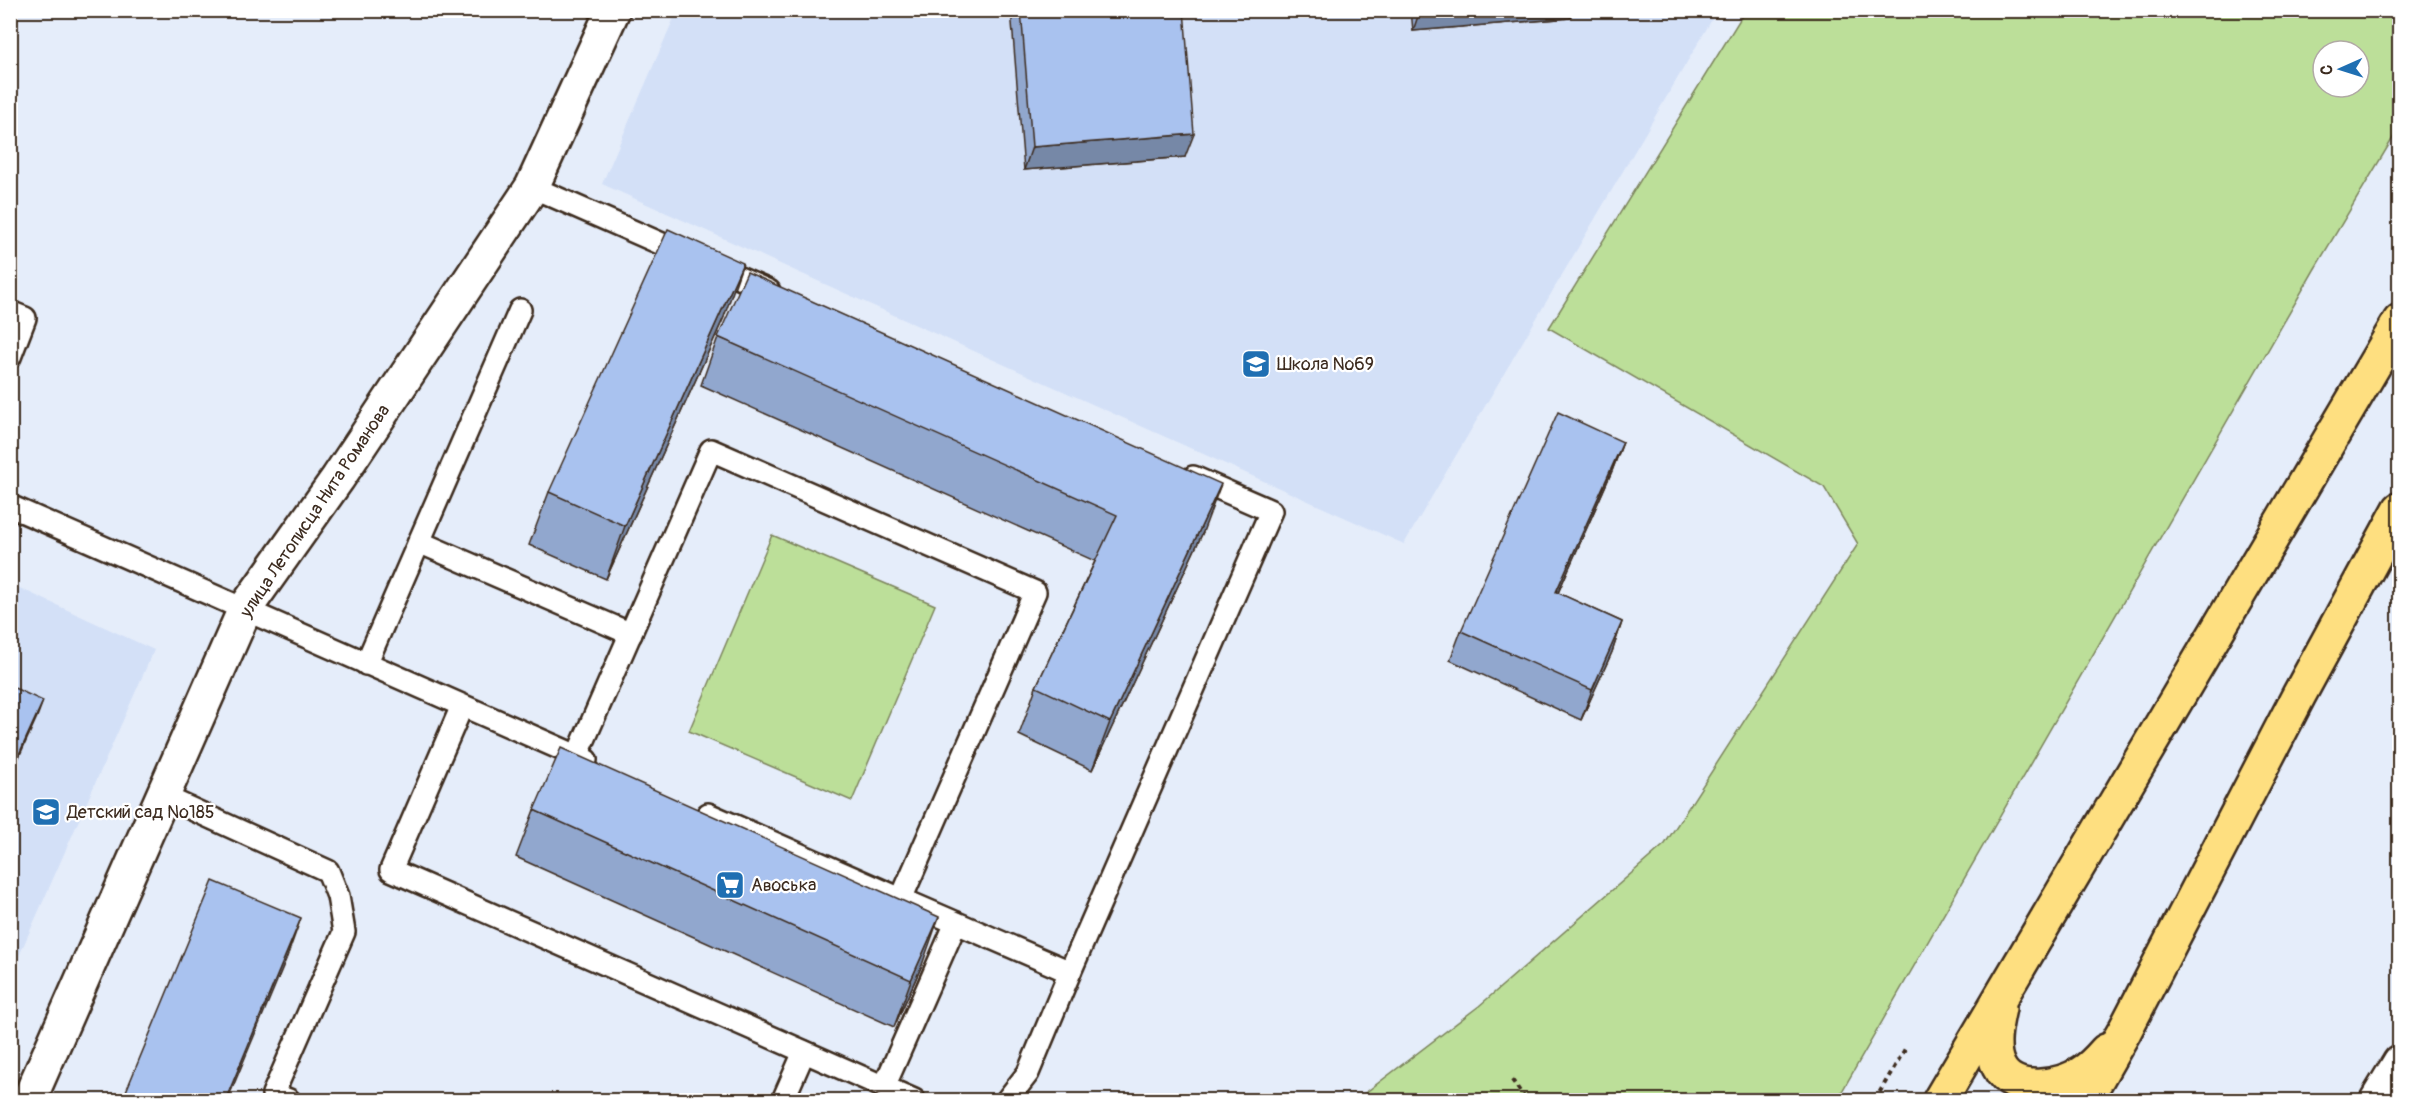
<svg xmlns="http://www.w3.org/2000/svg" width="2410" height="1111" viewBox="0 0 2410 1111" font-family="Pangolin,sans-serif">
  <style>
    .built { fill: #d3e0f7 }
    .green { fill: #bcdf99; stroke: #7c845c; stroke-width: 1.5; fill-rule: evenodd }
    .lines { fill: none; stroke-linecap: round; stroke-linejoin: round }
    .service-casing { stroke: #3b2a1e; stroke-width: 26 }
    .minor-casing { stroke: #3b2a1e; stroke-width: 38 }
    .primary-casing { stroke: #3b2a1e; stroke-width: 38 }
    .path { stroke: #3b2a1e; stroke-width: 4; stroke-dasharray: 4.5 4.5; stroke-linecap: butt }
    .service { stroke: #fff; stroke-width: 21 }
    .minor { stroke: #fff; stroke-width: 33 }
    .primary { stroke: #fedf80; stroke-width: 33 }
    .wall { fill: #91a7ce; stroke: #3b2a1e; stroke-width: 1.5 }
    .shaded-wall { fill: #7688a7; stroke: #3b2a1e; stroke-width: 1.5 }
    .building { fill: #a9c2ef; stroke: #3b2a1e; stroke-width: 1.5 }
    .labels { text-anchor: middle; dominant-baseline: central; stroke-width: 4.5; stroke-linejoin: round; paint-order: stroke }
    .poi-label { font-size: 18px; fill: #3b2a1e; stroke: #fff; text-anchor: start }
    .street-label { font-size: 18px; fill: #3b2a1e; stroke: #fff }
  </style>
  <rect width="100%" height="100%" fill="#e5edfa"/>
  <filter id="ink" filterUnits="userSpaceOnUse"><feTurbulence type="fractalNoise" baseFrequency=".0167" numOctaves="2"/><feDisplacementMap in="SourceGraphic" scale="12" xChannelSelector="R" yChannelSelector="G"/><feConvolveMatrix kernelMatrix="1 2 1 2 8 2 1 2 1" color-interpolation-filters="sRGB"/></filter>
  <g filter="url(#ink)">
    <g class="built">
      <polygon points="677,11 1717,11 1404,544 602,184"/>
      <polygon points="11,584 154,650 11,974"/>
    </g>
    <g class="green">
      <path d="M1745,11H2399V128L2314,270L1837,1100H1356L1479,1006L1665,844L1858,544L1824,487L1549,328ZM2323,51H2359V87H2323Z"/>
      <polygon points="772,535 935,605 852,801 689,731"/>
    </g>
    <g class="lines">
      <g class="service-casing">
        <g id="service">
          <polyline points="532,187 769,291"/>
          <polyline points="520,310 419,542 631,634"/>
          <polyline points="10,312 25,318 10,357"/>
          <polyline points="10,506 586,760"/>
          <polyline points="366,664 419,542"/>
          <polyline points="462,706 391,870 914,1100"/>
          <polyline points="577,756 711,450 1035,592 901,899 1070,972 1271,511 1193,477"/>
          <polyline points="163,796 328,871 338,896 344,932 273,1094 289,1100"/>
          <polyline points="708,814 901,899"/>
          <polyline points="884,1087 956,923"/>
          <polyline points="783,1100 804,1052"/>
          <polyline points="1007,1100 1028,1073 1070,972"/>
        </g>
      </g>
      <g class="minor-casing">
        <g id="minor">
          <polyline points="29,1100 245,609 338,478 532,187 613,10"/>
          <polyline points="2377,1100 2400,1062"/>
        </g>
      </g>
      <g class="primary-casing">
        <g id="primary">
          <path d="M1999,1008C1995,1026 1990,1050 1999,1067C2013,1096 2061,1087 2082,1073C2092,1067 2099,1059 2106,1051"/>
          <polyline points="1940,1100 2400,321"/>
          <polyline points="2085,1100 2125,1030 2299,695 2400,509"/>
        </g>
      </g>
      <g class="path">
        <polyline points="1512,1080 1526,1100"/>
        <polyline points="1875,1100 1905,1049"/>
      </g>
      <use href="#service" class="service"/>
      <use href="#minor" class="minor"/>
      <use href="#primary" class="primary"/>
    </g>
    <g class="wall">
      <polygon points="1011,10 1184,10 1185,157 1024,170"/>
      <polygon points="1411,10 1573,10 1570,18 1413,31"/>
      <polygon points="724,317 606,579 529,545 549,492"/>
      <polygon points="718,337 1203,532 1092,770 1019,735 1036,687 1095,561 701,385"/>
      <polygon points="1623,442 1612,471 1558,593 1622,622 1612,652 1581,720 1450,660 1461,631"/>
      <polygon points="534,810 922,965 894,1027 516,857"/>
    </g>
    <g class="shaded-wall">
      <polygon points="1420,10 1573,10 1570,18 1413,31"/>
      <polygon points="1194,134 1185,157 1024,170 1032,147"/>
      <polygon points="743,263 724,317 606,579 625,526"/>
      <polygon points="1623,442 1612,471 1545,622 1556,592"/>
      <polygon points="1221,484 1203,532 1092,770 1110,722"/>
      <polygon points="1622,622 1612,652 1581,720 1592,690"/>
      <polygon points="43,701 37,717 10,777 10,774"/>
      <polygon points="939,917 922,965 894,1027 911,980"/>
      <polygon points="301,918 287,957 227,1101 225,1101"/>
    </g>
    <g class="building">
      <polygon points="1021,10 1184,10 1194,134 1032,147"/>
      <polygon points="668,229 743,263 625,526 549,492"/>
      <polygon points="747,272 1221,484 1110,722 1036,687 1117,515 718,337"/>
      <polygon points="1558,412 1623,442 1556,592 1622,622 1592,690 1461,631"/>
      <polygon points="10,686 43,701 10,774"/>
      <polygon points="561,748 939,917 911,980 534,810"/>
      <polygon points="213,881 301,918 225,1101 122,1101"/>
    </g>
  </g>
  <defs>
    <g id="school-square" transform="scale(1.5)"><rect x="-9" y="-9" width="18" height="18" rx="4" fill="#1f6fb2" stroke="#fff"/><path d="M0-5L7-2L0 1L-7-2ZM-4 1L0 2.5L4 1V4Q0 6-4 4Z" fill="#fff"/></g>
    <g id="supermarket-square" transform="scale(1.5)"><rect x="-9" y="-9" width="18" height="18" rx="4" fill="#1f6fb2" stroke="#fff"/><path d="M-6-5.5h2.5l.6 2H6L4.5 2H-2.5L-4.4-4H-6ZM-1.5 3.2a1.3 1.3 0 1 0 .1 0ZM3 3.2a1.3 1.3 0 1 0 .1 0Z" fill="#fff"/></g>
  </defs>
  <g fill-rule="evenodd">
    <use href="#school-square" x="1256" y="364"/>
    <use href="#school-square" x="46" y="812"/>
    <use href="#supermarket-square" x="730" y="885"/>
  </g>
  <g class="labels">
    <g class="poi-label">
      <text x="1277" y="364">Школа №69</text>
      <text x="67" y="812">Детский сад №185</text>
      <text x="751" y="885">Авоська</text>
    </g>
    <g class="street-label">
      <text transform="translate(315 511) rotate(-56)">улица Летописца Нита Романова</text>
    </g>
  </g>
  <rect width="2410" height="1111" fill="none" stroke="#fff" stroke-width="36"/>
  <rect x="18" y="18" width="2374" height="1075" fill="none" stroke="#3b2a1e" stroke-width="2" filter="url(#ink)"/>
  <g transform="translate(2341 69) rotate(267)"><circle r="28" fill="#ffffff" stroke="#b1aaa5" stroke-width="1.5"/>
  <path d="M0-4.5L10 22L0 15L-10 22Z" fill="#1f6fb2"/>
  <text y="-9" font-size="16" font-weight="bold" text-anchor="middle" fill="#3b2a1e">С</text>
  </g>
</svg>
